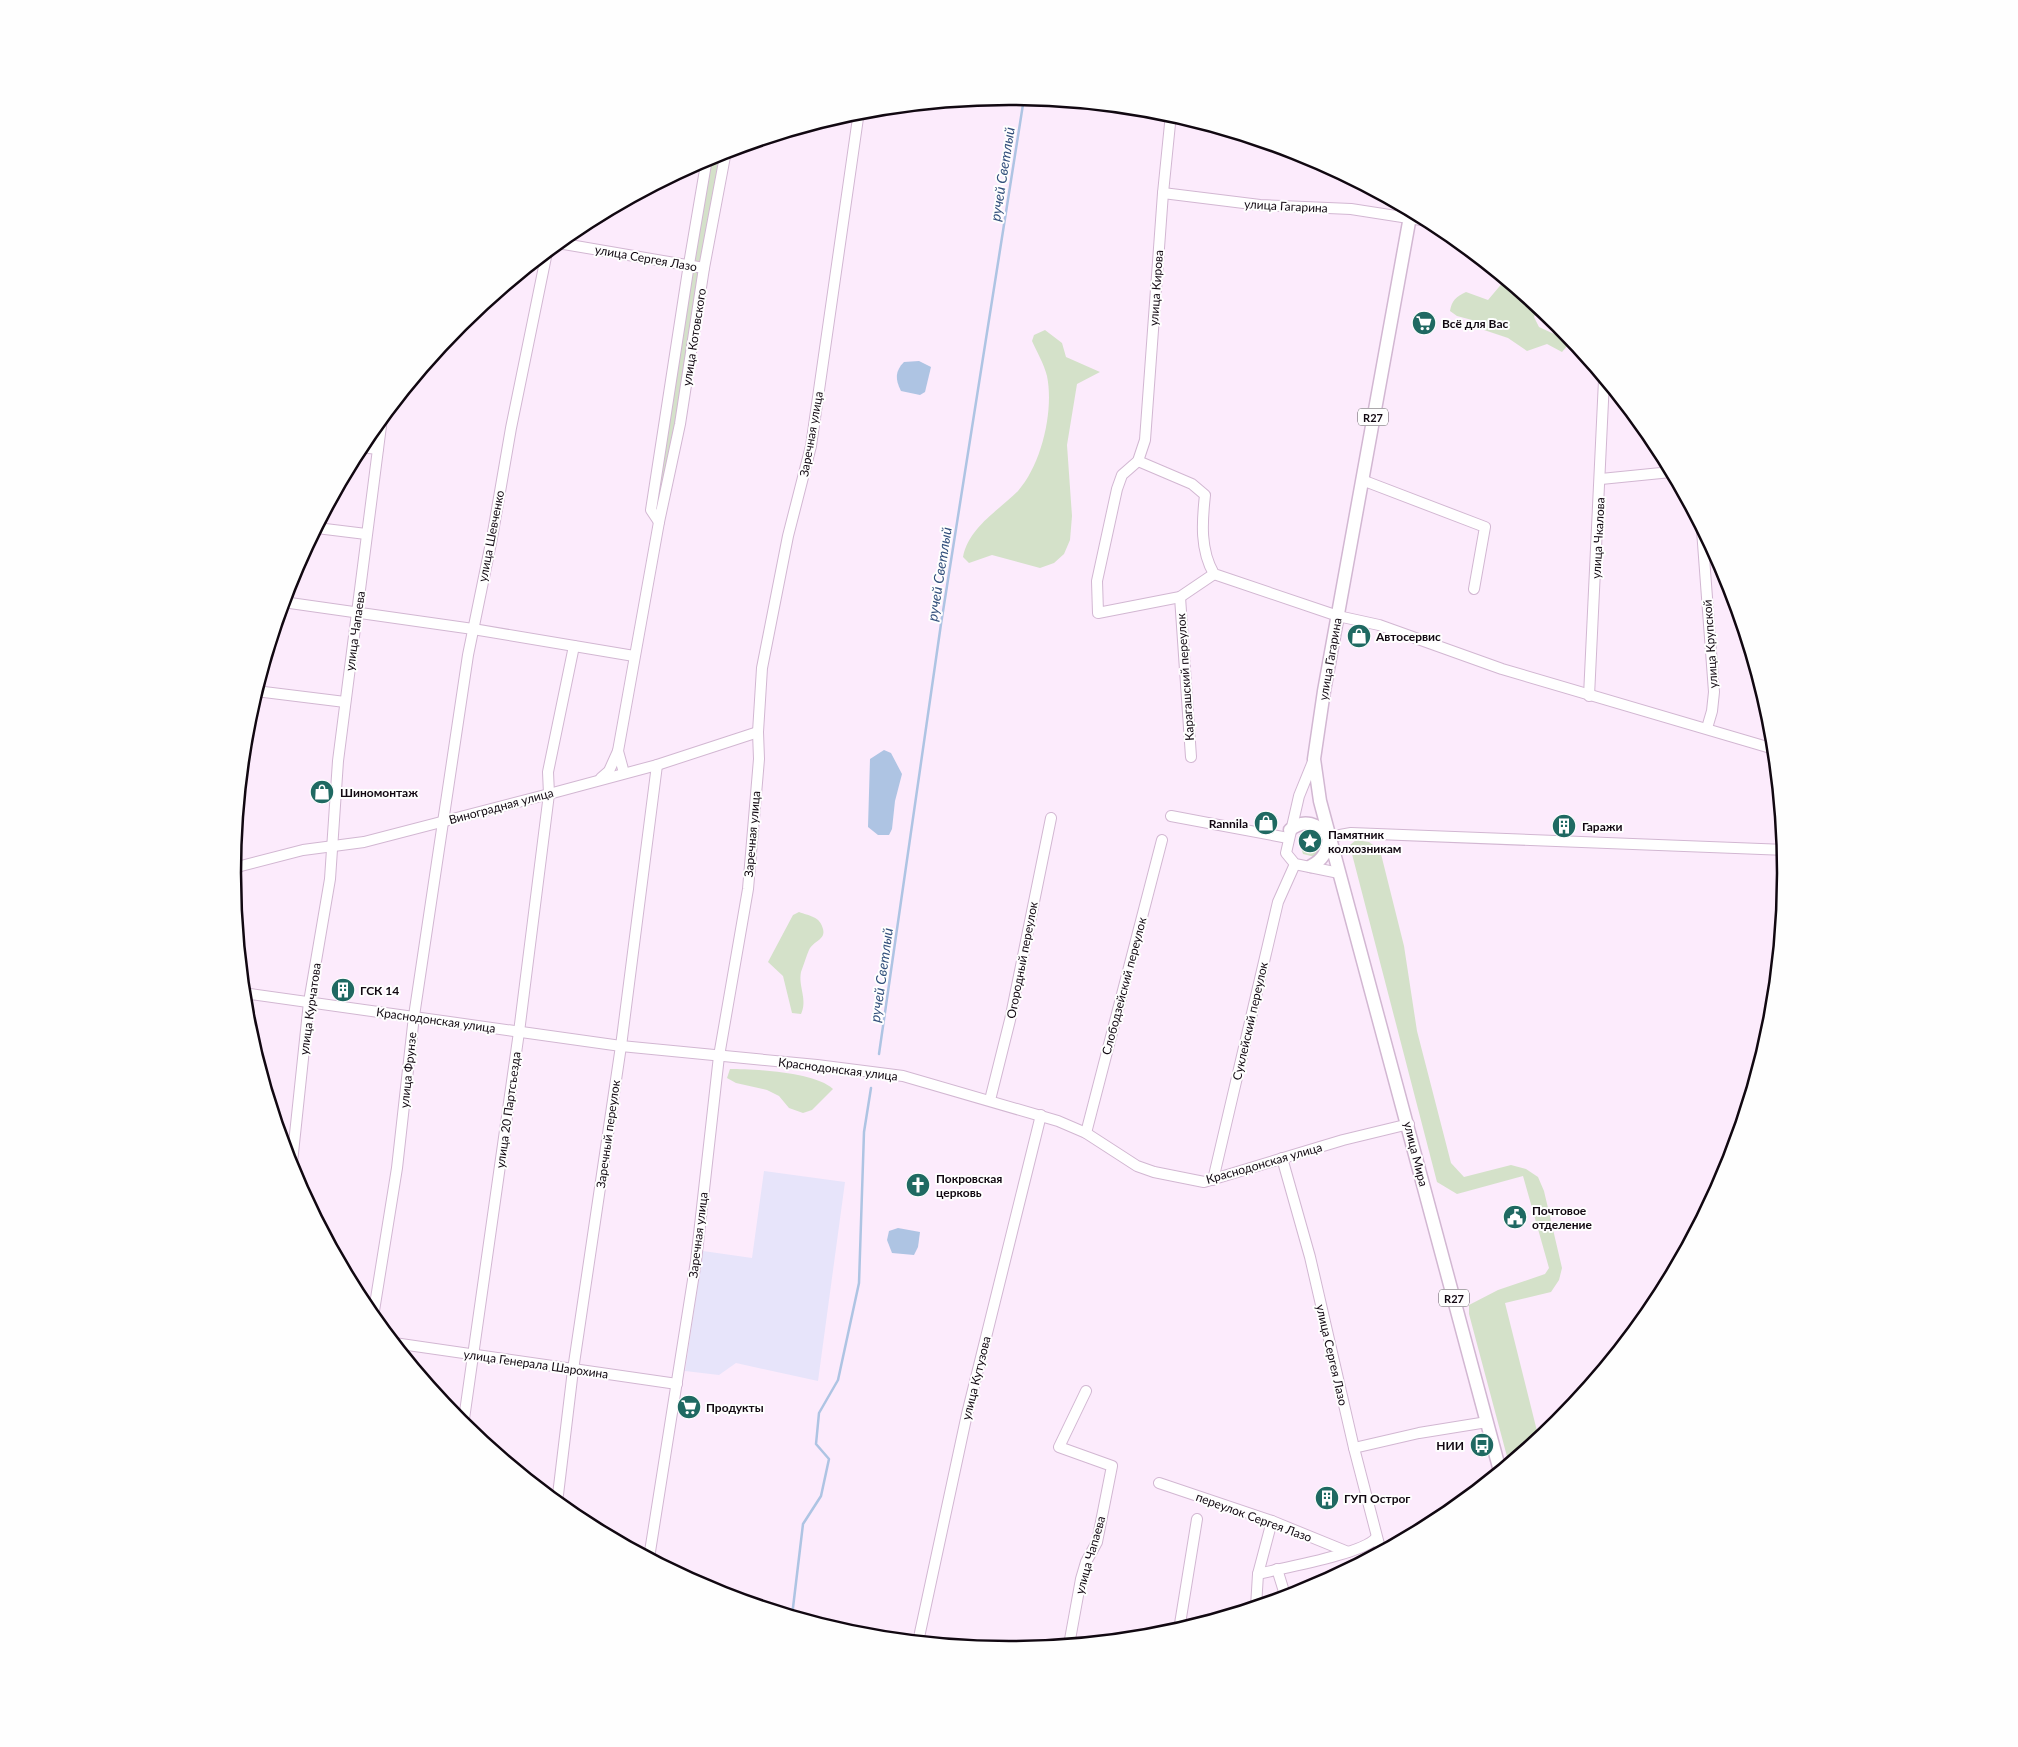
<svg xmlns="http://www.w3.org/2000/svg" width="2018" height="1747" viewBox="0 0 2018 1747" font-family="Lato,sans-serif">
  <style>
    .education { fill: #e7e4fa }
    .green { fill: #d4e1c9 }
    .water { fill: #aec4e3 }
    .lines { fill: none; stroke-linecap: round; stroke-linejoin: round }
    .stream { stroke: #aec4e3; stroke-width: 2.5 }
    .minor-casing { stroke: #d2b7d2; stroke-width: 12 }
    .major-casing { stroke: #d2b7d2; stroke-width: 15 }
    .minor { stroke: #fff; stroke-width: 10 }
    .major { stroke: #fff; stroke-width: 12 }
    .labels { text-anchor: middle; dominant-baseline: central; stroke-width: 4; stroke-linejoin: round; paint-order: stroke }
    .shield { fill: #fefefe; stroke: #585258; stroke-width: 1 }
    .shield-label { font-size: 11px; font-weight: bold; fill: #110811 }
    .street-label { font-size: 12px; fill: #110811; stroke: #fefefe }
    .poi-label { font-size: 12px; font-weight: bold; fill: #110811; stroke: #fefefe; text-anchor: start }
    .water-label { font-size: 14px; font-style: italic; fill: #33507c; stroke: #fefefe }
    .rim { fill: none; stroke: #110811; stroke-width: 2.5 }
  </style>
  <rect width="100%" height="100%" fill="#fcebfc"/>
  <polygon class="education" points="764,1171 845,1182 818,1381 736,1363 719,1375 685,1371 703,1251 752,1258"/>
  <g class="green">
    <polygon points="726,151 659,522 651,510 707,158"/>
    <path d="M1504,281L1538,307L1534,317L1539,327L1565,339L1568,345L1562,352L1547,344L1527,351L1508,338L1481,329L1472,320L1457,316L1450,311C1452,300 1456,297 1466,292L1488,300Z"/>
    <path d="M1045,330L1062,343L1066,357L1100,372L1077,384L1067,445L1072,516L1070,540L1064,554L1054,563L1040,568L992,555L969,563L963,557C969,527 998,511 1018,491C1042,464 1054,410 1047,376C1044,364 1037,352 1032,341L1034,335Z"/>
    <polygon points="1315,830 1326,843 1315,857 1303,854 1299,842 1306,831"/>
    <polygon points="1356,840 1369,842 1380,850 1404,946 1417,1031 1451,1163 1464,1177 1511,1165 1526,1169 1538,1177 1544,1191 1562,1268 1559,1280 1551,1292 1505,1303 1539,1439 1509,1464 1469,1314 1469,1305 1498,1290 1545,1274 1549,1268 1523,1176 1457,1194 1437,1182 1353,858 1350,845"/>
    <path d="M799,912C809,916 820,916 823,929C826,940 813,941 809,950C807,954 803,967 801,972C798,986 808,1000 801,1014L792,1013L783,976L768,962L793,915Z"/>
    <path d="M730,1069C754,1069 815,1072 833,1089L812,1110L803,1113L789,1108L779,1096L767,1090L736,1083L727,1078Z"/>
  </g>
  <g class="water">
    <path d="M919,361L931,367L925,392L920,395L901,391C895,379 895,371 904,362Z"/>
    <polygon points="884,750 891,753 902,774 895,801 892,829 889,835 878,835 868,827 870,759"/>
    <polygon points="898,1228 920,1232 918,1247 914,1255 892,1253 887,1240 889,1231"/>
  </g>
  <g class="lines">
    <g class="stream">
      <polyline points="879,1054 941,624 1024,98"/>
      <polyline points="792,1616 803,1524 821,1496 829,1459 816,1444 819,1413 838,1380 859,1283 864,1132 871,1088"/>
    </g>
    <g class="minor-casing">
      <g id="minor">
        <polyline points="1171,114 1163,193 1145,440 1138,461 1122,475 1117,489 1097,581 1098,613 1180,597 1214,574"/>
        <polyline points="1163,193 1260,205 1351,209 1428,221"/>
        <polyline points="558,243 704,268"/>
        <polyline points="360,447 378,449"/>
        <path d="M1138,461L1192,484L1205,495C1202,522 1200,550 1214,574L1338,616L1379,625L1502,669L1774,749"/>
        <polyline points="1601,479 1671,472"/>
        <polyline points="1362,480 1485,527 1474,589"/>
        <polyline points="659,522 651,510 689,264 707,158"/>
        <polyline points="317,528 366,534"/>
        <polyline points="1702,530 1714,692 1712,711 1707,728"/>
        <polyline points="1180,597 1191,757"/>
        <polyline points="283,602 473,629 634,656"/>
        <polyline points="256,691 345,702"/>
        <polyline points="1589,696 1604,380"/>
        <polyline points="1314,759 1299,796 1286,853 1295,864 1339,873"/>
        <polyline points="624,773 618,751 659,522 680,424 704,268 726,151"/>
        <polyline points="601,778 609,771 618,751"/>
        <polyline points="1171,816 1288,838"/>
        <polyline points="1329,837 1351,833 1784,850"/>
        <polyline points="232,871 241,866 303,850 364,842 549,794 657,765 758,732"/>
        <polyline points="243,993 621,1046 817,1065 903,1076 1058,1121 1086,1133 1137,1166 1154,1172 1204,1182 1343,1140 1409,1124"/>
        <polyline points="990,1100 1010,1020 1051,818"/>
        <polyline points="1086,1133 1162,840"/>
        <polyline points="1282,1158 1310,1257 1354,1448 1381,1552"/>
        <polyline points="291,1172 309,1002 330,879 338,761 382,418"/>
        <polyline points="1213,1180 1278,902 1295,864"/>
        <polyline points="373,1317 397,1168 414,1016 468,655 492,538 511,428 547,252"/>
        <polyline points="394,1343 677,1384"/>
        <polyline points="463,1426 519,1032 549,794 548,772 574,646"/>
        <polyline points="1354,1448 1419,1433 1487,1422"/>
        <polyline points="1159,1483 1272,1521 1348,1552"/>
        <polyline points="557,1503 573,1370 621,1046 657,765"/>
        <polyline points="649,1558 696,1261 719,1056 748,889 759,759 758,732 762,668 788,536 811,446 859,111"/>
        <polyline points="1277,1569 1286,1598"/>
        <path d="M1258,1574C1282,1568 1363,1554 1376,1538"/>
        <polyline points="1256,1607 1258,1574 1272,1521"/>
        <polyline points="1179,1630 1197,1519"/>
        <polyline points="918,1642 967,1414 1041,1115"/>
        <polyline points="1069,1645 1081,1579 1086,1562 1097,1542 1112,1466 1059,1447 1086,1391"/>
      </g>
    </g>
    <g class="major-casing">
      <g id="major">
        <polyline points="1411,211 1324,691 1314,759 1320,801 1500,1471"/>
        <path d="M1290,830C1304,818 1318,824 1329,837C1328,851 1323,860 1311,866"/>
      </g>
    </g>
    <use href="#minor" class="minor"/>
    <use href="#major" class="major"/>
  </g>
  <defs>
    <g id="supermarket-disc" transform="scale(1.25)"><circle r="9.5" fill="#1f6962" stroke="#fefefe"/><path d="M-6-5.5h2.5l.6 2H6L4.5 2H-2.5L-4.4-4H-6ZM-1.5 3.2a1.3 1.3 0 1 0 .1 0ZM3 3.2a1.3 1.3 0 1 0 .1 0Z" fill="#fff"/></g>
    <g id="shop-disc" transform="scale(1.25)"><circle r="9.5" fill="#1f6962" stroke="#fefefe"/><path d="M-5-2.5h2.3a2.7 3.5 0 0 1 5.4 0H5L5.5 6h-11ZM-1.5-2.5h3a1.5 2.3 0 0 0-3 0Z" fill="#fff"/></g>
    <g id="building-disc" transform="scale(1.25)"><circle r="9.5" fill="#1f6962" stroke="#fefefe"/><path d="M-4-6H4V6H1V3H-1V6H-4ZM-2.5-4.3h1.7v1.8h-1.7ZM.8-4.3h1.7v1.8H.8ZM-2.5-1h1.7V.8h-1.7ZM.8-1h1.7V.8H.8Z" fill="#fff"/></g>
    <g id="sight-disc" transform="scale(1.25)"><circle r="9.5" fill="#1f6962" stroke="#fefefe"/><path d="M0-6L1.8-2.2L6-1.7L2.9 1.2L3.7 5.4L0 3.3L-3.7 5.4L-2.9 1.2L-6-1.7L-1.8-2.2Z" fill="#fff"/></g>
    <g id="church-disc" transform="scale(1.25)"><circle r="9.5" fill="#1f6962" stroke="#fefefe"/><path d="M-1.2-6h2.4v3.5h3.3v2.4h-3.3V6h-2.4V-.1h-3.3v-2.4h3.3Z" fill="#fff"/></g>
    <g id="civic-disc" transform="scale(1.25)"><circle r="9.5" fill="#1f6962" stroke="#fefefe"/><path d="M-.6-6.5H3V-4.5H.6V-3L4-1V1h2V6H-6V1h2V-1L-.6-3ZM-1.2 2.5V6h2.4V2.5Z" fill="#fff"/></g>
    <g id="bus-disc" transform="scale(1.25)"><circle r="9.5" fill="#1f6962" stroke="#fefefe"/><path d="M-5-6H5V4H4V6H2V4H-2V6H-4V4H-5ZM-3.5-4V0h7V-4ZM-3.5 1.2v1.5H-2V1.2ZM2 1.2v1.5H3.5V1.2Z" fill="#fff"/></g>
  </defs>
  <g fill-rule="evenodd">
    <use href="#supermarket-disc" x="1424" y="323"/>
    <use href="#shop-disc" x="1359" y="636"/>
    <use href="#shop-disc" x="322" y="792"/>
    <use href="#shop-disc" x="1266" y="823"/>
    <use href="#building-disc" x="1564" y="826"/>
    <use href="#sight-disc" x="1310" y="841"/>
    <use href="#building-disc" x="343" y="990"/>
    <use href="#church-disc" x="918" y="1185"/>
    <use href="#civic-disc" x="1515" y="1217"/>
    <use href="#supermarket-disc" x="689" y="1407"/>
    <use href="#bus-disc" x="1482" y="1445"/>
    <use href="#building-disc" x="1327" y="1498"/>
  </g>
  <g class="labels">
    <g class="shield">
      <rect x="1358" y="408.5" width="30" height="17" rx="4"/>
      <rect x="1439" y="1289.5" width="30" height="17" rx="4"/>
    </g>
    <g class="shield-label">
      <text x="1373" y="417">R27</text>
      <text x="1454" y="1298">R27</text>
    </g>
    <g class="street-label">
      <text transform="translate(1286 206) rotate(3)">улица Гагарина</text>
      <text transform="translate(646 258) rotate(10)">улица Сергея Лазо</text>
      <text transform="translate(1156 288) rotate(-86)">улица Кирова</text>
      <text transform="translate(694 337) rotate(-81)">улица Котовского</text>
      <text transform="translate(811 434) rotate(-80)">Заречная улица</text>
      <text transform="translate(491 536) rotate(-79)">улица Шевченко</text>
      <text transform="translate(1598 538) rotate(-87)">улица Чкалова</text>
      <text transform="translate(355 631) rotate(-82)">улица Чапаева</text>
      <text transform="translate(1710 644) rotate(-94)">улица Крупской</text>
      <text transform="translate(1330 659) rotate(-80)">улица Гагарина</text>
      <text transform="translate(1185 677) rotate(-94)">Карагашский переулок</text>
      <text transform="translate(501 806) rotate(-15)">Виноградная улица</text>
      <text transform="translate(752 834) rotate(-85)">Заречная улица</text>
      <text transform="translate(1022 960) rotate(-79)">Огородный переулок</text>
      <text transform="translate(1124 986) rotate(-75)">Слободзейский переулок</text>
      <text transform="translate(310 1009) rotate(-82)">улица Курчатова</text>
      <text transform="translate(436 1020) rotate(8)">Краснодонская улица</text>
      <text transform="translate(1250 1021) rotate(-77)">Суклейский переулок</text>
      <text transform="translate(838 1069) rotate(7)">Краснодонская улица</text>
      <text transform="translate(408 1070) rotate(-84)">улица Фрунзе</text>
      <text transform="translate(508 1110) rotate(-82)">улица 20 Партсъезда</text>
      <text transform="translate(608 1134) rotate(-82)">Заречный переулок</text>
      <text transform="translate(1416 1154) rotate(76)">улица Мира</text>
      <text transform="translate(1264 1163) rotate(-16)">Краснодонская улица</text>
      <text transform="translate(698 1235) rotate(-83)">Заречная улица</text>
      <text transform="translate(1332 1355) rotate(77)">улица Сергея Лазо</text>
      <text transform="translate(536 1364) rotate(8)">улица Генерала Шарохина</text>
      <text transform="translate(976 1378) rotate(-76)">улица Кутузова</text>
      <text transform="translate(1254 1517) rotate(20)">переулок Сергея Лазо</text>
      <text transform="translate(1090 1555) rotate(-74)">улица Чапаева</text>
    </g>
    <g class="poi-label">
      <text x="1442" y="323">Всё для Вас</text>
      <text x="1376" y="636">Автосервис</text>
      <text x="340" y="792">Шиномонтаж</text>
      <text x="1248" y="823" text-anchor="end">Rannila</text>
      <text x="1582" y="826">Гаражи</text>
      <text x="1328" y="834">Памятник<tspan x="1328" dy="14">колхозникам</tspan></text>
      <text x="360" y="990">ГСК 14</text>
      <text x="936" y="1178">Покровская<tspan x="936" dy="14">церковь</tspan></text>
      <text x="1532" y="1210">Почтовое<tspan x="1532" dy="14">отделение</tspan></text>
      <text x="706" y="1407">Продукты</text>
      <text x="1464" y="1445" text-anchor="end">НИИ</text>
      <text x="1344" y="1498">ГУП Острог</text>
    </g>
    <g class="water-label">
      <text transform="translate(1002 174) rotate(-81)">ручей Светлый</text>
      <text transform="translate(939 574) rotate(-81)">ручей Светлый</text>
      <text transform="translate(881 975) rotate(-82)">ручей Светлый</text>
    </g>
  </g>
  <path d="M0 0H2018V1747H0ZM241 873a768 768 0 1 1 1536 0a768 768 0 1 1-1536 0Z" fill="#fefefe" fill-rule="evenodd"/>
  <path class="rim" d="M241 873a768 768 0 1 1 1536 0a768 768 0 1 1-1536 0Z"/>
</svg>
